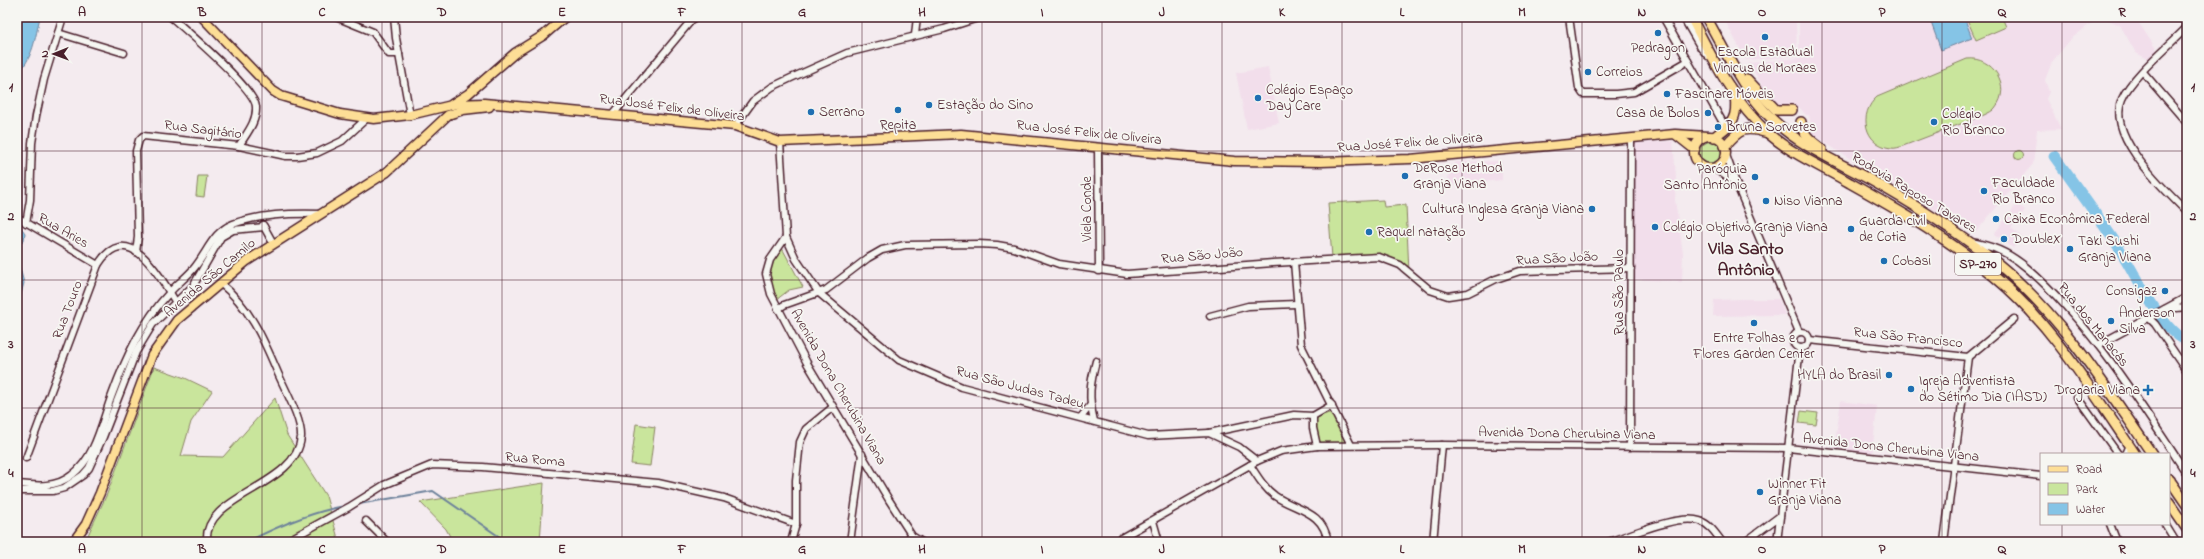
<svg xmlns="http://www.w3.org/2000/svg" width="2204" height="559" viewBox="0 0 2204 559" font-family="'Indie Flower',sans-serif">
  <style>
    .built { fill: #f2deeb }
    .green { fill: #c9e59c; stroke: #8a8264 }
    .water { fill: #85c4e6; stroke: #6d829b }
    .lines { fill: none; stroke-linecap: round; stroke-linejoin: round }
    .stream { stroke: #6d829b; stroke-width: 2 }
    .river { stroke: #85c4e6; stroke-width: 11 }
    .minor-casing { stroke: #4a1f2b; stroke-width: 9 }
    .major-casing { stroke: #4a1f2b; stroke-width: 11 }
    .highway-casing { stroke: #4a1f2b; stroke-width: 12 }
    .minor { stroke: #f6f6f2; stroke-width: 6 }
    .major { stroke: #fdde96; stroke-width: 8 }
    .highway { stroke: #fdde96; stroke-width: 9 }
    .grid { fill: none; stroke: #4a1f2b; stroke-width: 1; stroke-opacity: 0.55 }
    .poi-dot { fill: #1f6fb2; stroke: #f6f6f2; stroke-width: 1.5 }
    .labels { text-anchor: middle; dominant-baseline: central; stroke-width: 3.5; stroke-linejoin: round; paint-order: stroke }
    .shield { fill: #f6f6f2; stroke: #7e6067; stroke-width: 1 }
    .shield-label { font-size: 13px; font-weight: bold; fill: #4a1f2b }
    .poi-label { font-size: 14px; fill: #4a1f2b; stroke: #f6f6f2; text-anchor: start }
    .street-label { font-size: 14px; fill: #4a1f2b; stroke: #f6f6f2 }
    .district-label { font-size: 18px; font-weight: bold; fill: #4a1f2b; stroke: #f6f6f2 }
    .neatline { fill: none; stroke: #4a1f2b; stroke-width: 1.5 }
    .grid-label { font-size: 13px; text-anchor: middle; font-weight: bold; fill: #4a1f2b }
  </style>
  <rect width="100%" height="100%" fill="#f4ebef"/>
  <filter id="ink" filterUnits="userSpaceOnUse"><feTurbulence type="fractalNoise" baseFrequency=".025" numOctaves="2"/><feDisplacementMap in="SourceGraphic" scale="8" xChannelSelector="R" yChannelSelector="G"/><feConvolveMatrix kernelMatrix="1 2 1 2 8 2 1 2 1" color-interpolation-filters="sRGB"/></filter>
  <g filter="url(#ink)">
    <g class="built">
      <polygon points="1723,17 1796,17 1797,56 1746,60"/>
      <polygon points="1799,17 2099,17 2071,39 2052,62 2045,80 2049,92 2046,99 2061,129 2037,130 2033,164 1974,234 1836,150 1812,133 1809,115 1806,115 1800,108 1773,104 1749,63 1799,58"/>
      <polygon points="2101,17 2135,17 2158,52 2152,61 2136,53 2120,25"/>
      <polygon points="1268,67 1279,123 1247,129 1236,73"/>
      <polygon points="1673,141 1676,177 1675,200 1683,253 1682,282 1631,279 1631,146 1635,143"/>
      <polygon points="1502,161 1502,180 1448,185 1449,168 1456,162"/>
      <polygon points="2017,204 2025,210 2011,228 2022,237 2013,248 1994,234"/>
      <polygon points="1743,299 1779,299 1785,315 1713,316 1714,300"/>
      <polygon points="1841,401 1877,406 1872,455 1834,450"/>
      <polygon points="1768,533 1773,534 1774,542 1755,542"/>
    </g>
    <g class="green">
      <polygon points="1966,17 2002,17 2006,27 1976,40"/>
      <path d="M1967,59C1992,56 2013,86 1995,108C1993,111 1988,113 1984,115L1903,146C1900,147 1895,149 1891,148C1864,145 1858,113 1877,97Z"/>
      <path d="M1719,140C1724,146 1724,152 1723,160L1714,168L1705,167L1698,157C1698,145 1707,140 1719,140Z"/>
      <circle cx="2019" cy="155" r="4.5"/>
      <polygon points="198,176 207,176 204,197 196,196"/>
      <polygon points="1383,200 1384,207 1406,205 1409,273 1394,260 1332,258 1328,203"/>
      <path d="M782,248L803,287L789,290L776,300C767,277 767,269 782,248Z"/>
      <polygon points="154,367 185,378 212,391 191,422 181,456 223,457 275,398 287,435 326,496 339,542 99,542 88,535 107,494"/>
      <polygon points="1801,411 1818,413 1816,425 1799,423"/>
      <polygon points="1332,412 1348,442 1320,443 1314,418"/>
      <polygon points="636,424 655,427 650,466 631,464"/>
      <polygon points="544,483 540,542 453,542 446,529 420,502"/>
    </g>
    <g class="water">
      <path d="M17,17H40C35,38 33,59 17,74Z"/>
      <polygon points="1929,17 1964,17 1972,38 1941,50"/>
      <polygon points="17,222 25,233 24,240 19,244 17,250"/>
      <polygon points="17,257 24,283 17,309"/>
    </g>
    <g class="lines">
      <g class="stream">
        <polyline points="359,504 433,491 507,542"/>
        <path d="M247,542C278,526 311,512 345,506"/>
      </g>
      <path class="river" d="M2054,156C2075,185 2096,214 2116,243C2130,264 2163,335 2187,340"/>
      <g class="minor-casing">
        <g id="minor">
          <path d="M171,17C187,31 256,90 256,107C257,122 246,134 239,146"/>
          <polyline points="336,17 373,32 389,54 399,54"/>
          <polyline points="394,17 396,38 410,115"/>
          <polyline points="1569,17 1579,88 1583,94 1616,94 1634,92 1688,61"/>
          <polyline points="1663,17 1726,128"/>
          <polyline points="1683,17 1701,48 1708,56"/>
          <path d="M2187,27C2169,46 2132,76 2122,99C2106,136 2163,188 2187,212"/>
          <polyline points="58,33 124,53"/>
          <polyline points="915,35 917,17"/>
          <polyline points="2143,72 2187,123"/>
          <polyline points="614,113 694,17"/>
          <polyline points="735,126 753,101 772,87 791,78 847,53 944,29 981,17"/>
          <polyline points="780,142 786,237 796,259 819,293 899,360 962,387 1148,436 1209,433 1239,447 1257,461"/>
          <polyline points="1098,147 1099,271"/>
          <polyline points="1726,155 1736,183 1799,332"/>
          <polyline points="1714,168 1736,183"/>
          <polyline points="17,217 98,265"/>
          <polyline points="26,223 30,200 32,143 36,116 44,79 63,17"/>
          <polyline points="263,225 273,243"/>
          <polyline points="786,237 770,260 766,274 771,294 807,363 889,500 912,536 922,542"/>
          <path d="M1970,242C1991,245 2011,254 2027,268C2089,321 2142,406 2187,474"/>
          <polyline points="136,252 138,237 136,151 139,140 143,136 239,146 286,156 297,156 317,153 342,141 366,119"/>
          <polyline points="1294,262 1301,345 1351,445"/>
          <polyline points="778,309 784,305 826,290 868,258 882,250 905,245 979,244 997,245 1014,248 1059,264 1127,274 1273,263 1379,257 1400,265 1430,290 1448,296 1468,293 1496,279 1520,271 1631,268"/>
          <polyline points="2165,309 2187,307"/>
          <polyline points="1210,316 1248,306 1296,304"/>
          <polyline points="2149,318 2155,324 2187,371"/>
          <circle cx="1801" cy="340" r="8"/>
          <polyline points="1809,340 1968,357 2014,319"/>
          <polyline points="2098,345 2187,297"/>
          <polyline points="2077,397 2118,454"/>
          <polyline points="1081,417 1090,406"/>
          <path d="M1094,421C1088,397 1090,384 1096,361"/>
          <polyline points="1209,433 1294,415 1313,416"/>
          <polyline points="1317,446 1313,428 1313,416 1332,405"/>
          <polyline points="1630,447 1631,138"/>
          <polyline points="2125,454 2129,445"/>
          <path d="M26,458L98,265C127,218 159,274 175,301"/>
          <path d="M1250,465C1257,476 1264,488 1275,496C1297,511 1323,510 1328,542"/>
          <path d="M17,484C37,486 56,488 72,475C96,457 102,421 112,395C126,357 142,322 170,292C178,283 188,276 195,267C208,251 213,232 233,224C260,214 292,213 320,214"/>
          <polyline points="17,491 53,491 64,488 83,475 89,468 103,437 136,352 153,324 193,286 221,237 233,230 264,227"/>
          <polyline points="366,521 387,542"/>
          <polyline points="1153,521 1159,542"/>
          <polyline points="2110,524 2117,542"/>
          <polyline points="2165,524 2176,542"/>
          <path d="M207,542C202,494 297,488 301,437C302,419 284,388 277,371C263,338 249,306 220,283"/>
          <polyline points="285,542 349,507 384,485 432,465 483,467 658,483 724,498 796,524"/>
          <polyline points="791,542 796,524 796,480 800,442 806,429 833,407"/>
          <polyline points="850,542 862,454"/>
          <polyline points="1114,542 1257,461 1281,451 1317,446 1442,445 1788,448 2041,476"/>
          <polyline points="1433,542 1442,445"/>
          <path d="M1608,542C1631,535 1677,514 1700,521C1710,524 1716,534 1722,542"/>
          <polyline points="1745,542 1780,516"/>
          <polyline points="1777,542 1800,348"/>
          <polyline points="1944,542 1968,357"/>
        </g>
      </g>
      <g class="major-casing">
        <g id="major">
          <polyline points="202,17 273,91 281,96 340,114 374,119 410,115 456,104 484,103 735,126 780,142 961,134 1234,161 1321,162 1410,159 1675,134 1708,136"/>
          <polyline points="452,104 468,94 515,53 544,35 565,17"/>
          <polyline points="1676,135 1695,150"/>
          <circle cx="1710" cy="152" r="16"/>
          <polyline points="73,542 86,524 100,493 152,355 177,320 247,261 387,172 448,115 463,110 489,107"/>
        </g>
      </g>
      <g class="highway-casing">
        <g id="highway">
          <path d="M1691,17C1712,58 1734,103 1769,134C1793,155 1823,167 1850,183C1900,211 1950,240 1995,277C2051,323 2094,394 2135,454"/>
          <path d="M1706,17C1726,52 1743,91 1772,119C1800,146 1836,161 1869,179C1914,204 1957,231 1997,263C2061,315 2106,387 2152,454"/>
          <polyline points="1747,79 1776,110 1792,110"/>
          <path d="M1801,122C1802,135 1813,142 1822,149"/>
          <path d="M1714,137C1733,123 1738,119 1735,95"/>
          <path d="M1725,146C1740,128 1745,126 1768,133"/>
          <polyline points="2169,479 2187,505"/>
          <polyline points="2169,503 2187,529"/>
        </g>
      </g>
      <use href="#minor" class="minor"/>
      <use href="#major" class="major"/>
      <use href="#highway" class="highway"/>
    </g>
  </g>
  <path class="grid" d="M142,17V542M262,17V542M382,17V542M502,17V542M622,17V542M742,17V542M862,17V542M982,17V542M1102,17V542M1222,17V542M1342,17V542M1462,17V542M1582,17V542M1702,17V542M1822,17V542M1942,17V542M2062,17V454M17,151H2187M17,280H2187M17,408H2187M2062,524V542"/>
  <g class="poi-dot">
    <circle cx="1658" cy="33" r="4"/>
    <circle cx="1765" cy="37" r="4"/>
    <circle cx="1588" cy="72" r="4"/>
    <circle cx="1667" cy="94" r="4"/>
    <circle cx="1258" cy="98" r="4"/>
    <circle cx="929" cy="105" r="4"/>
    <circle cx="898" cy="110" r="4"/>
    <circle cx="811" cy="112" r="4"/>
    <circle cx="1708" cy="113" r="4"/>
    <circle cx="1934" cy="122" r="4"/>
    <circle cx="1718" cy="127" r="4"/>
    <circle cx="1405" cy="176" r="4"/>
    <circle cx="1755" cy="177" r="4"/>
    <circle cx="1984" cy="191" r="4"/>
    <circle cx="1766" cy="201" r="4"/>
    <circle cx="1592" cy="209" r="4"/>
    <circle cx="1996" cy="219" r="4"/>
    <circle cx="1655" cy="227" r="4"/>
    <circle cx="1851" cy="229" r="4"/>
    <circle cx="1369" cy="232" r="4"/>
    <circle cx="2004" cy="239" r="4"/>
    <circle cx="2070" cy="249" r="4"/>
    <circle cx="1884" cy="261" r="4"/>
    <circle cx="2165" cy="291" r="4"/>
    <circle cx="2111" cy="321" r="4"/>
    <circle cx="1754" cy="323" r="4"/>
    <circle cx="1889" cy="375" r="4"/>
    <circle cx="1911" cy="389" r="4"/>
    <path d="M2146 384h4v4h4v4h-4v4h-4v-4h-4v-4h4z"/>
    <circle cx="1760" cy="492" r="4"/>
  </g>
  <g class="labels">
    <rect class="shield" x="1955" y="253" width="46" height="22" rx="3"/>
    <g class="shield-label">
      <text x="1978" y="264">SP-270</text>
    </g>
    <g class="poi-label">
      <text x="1658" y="48" text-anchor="middle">Pedragon</text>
      <text x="1765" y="52" text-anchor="middle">Escola Estadual<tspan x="1765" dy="16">Vinicus de Moraes</tspan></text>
      <text x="1596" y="72">Correios</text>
      <text x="1266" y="90">Colégio Espaço<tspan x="1266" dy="16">Day Care</tspan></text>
      <text x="1675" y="94">Fascinare Móveis</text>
      <text x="937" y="105">Estação do Sino</text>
      <text x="819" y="112">Serrano</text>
      <text x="1700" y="113" text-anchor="end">Casa de Bolos</text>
      <text x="1942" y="114">Colégio<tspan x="1942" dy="16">Rio Branco</tspan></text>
      <text x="898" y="125" text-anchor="middle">Repita</text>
      <text x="1726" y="127">Bruna Sorvetes</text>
      <text x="1413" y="168">DeRose Method<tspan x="1413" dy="16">Granja Viana</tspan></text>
      <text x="1747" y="169" text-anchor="end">Paróquia<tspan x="1747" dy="16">Santo Antônio</tspan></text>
      <text x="1992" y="183">Faculdade<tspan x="1992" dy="16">Rio Branco</tspan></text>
      <text x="1774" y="201">Niso Vianna</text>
      <text x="1584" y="209" text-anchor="end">Cultura Inglesa Granja Viana</text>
      <text x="2004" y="219">Caixa Econômica Federal</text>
      <text x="1859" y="221">Guarda civil<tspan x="1859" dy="16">de Cotia</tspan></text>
      <text x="1663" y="227">Colégio Objetivo Granja Viana</text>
      <text x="1377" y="232">Raquel natação</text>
      <text x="2012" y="239">DoubleX</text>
      <text x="2078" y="241">Taki Sushi<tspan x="2078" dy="16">Granja Viana</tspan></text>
      <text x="1892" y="261">Cobasi</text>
      <text x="2157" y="291" text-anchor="end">Consigaz</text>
      <text x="2119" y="313">Anderson<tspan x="2119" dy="16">Silva</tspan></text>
      <text x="1754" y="338" text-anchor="middle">Entre Folhas e<tspan x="1754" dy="16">Flores Garden Center</tspan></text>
      <text x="1881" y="375" text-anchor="end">HYLA do Brasil</text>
      <text x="1919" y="381">Igreja Adventista<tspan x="1919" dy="16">do Sétimo Dia (IASD)</tspan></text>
      <text x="2140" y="390" text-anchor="end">Drogaria Viana</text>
      <text x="1768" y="484">Winner Fit<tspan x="1768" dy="16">Granja Viana</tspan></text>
    </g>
    <g class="street-label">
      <text transform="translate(672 108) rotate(7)">Rua José Felix de Oliveira</text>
      <text transform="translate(203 130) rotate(7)">Rua Sagitário</text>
      <text transform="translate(1089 133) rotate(6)">Rua José Felix de Oliveira</text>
      <text transform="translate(1410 143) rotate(-4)">Rua José Felix de Oliveira</text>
      <text transform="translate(1914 193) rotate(31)">Rodovia Raposo Tavares</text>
      <text transform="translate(1087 209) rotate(-90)">Viela Conde</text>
      <text transform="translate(63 231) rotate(30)">Rua Aries</text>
      <text transform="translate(1202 256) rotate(-5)">Rua São João</text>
      <text transform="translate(1557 259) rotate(-3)">Rua São João</text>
      <text transform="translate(210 278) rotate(-40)">Avenida São Camilo</text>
      <text transform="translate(1619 292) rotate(-90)">Rua São Paulo</text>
      <text transform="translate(68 310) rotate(-69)">Rua Touro</text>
      <text transform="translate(2093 325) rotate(51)">Rua dos Manacás</text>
      <text transform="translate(1908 338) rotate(6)">Rua São Francisco</text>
      <text transform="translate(838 387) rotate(60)">Avenida Dona Cherubina Viana</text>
      <text transform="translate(1020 388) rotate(15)">Rua São Judas Tadeu</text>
      <text transform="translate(1567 434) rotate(1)">Avenida Dona Cherubina Viana</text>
      <text transform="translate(1891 448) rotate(6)">Avenida Dona Cherubina Viana</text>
      <text transform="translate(535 460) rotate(5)">Rua Roma</text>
    </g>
    <g class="district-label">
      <text x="1746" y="250">Vila Santo<tspan x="1746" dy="21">Antônio</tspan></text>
    </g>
  </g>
  <rect width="2204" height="559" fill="none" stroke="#f6f6f2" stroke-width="44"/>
  <rect x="2040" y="453" width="130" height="72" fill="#f6f6f2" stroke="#b1a0a2"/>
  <rect x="2048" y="466" width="20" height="6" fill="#fdde96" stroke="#b1a0a2"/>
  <text x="2076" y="473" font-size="12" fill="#4a1f2b">Road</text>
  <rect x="2048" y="483" width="20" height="12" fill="#c9e59c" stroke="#b1a0a2"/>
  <text x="2076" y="493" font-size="12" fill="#4a1f2b">Park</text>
  <rect x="2048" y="503" width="20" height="12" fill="#85c4e6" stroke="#b1a0a2"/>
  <text x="2076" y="513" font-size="12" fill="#4a1f2b">Water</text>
  <g transform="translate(54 54) rotate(269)" stroke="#f6f6f2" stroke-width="3" paint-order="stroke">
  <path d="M0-3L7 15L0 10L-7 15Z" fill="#4a1f2b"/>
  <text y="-6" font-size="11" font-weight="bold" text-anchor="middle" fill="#4a1f2b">N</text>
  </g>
  <rect x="22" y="22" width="2160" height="515" class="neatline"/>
  <g class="grid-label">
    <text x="82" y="16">A</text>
    <text x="202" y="16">B</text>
    <text x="322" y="16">C</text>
    <text x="442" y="16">D</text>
    <text x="562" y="16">E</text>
    <text x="682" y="16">F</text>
    <text x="802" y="16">G</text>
    <text x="922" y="16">H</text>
    <text x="1042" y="16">I</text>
    <text x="1162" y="16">J</text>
    <text x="1282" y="16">K</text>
    <text x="1402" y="16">L</text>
    <text x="1522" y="16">M</text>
    <text x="1642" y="16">N</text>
    <text x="1762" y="16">O</text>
    <text x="1882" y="16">P</text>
    <text x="2002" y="16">Q</text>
    <text x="2122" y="16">R</text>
    <text x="11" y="91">1</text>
    <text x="2193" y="91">1</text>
    <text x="11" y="220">2</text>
    <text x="2193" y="220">2</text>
    <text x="11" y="348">3</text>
    <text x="2193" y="348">3</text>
    <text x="11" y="477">4</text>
    <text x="2193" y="477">4</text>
    <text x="82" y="553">A</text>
    <text x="202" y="553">B</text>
    <text x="322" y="553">C</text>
    <text x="442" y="553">D</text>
    <text x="562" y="553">E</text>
    <text x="682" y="553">F</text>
    <text x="802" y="553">G</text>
    <text x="922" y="553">H</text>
    <text x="1042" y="553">I</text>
    <text x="1162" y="553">J</text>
    <text x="1282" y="553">K</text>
    <text x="1402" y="553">L</text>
    <text x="1522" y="553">M</text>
    <text x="1642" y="553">N</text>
    <text x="1762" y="553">O</text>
    <text x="1882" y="553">P</text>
    <text x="2002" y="553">Q</text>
    <text x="2122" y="553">R</text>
  </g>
</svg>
